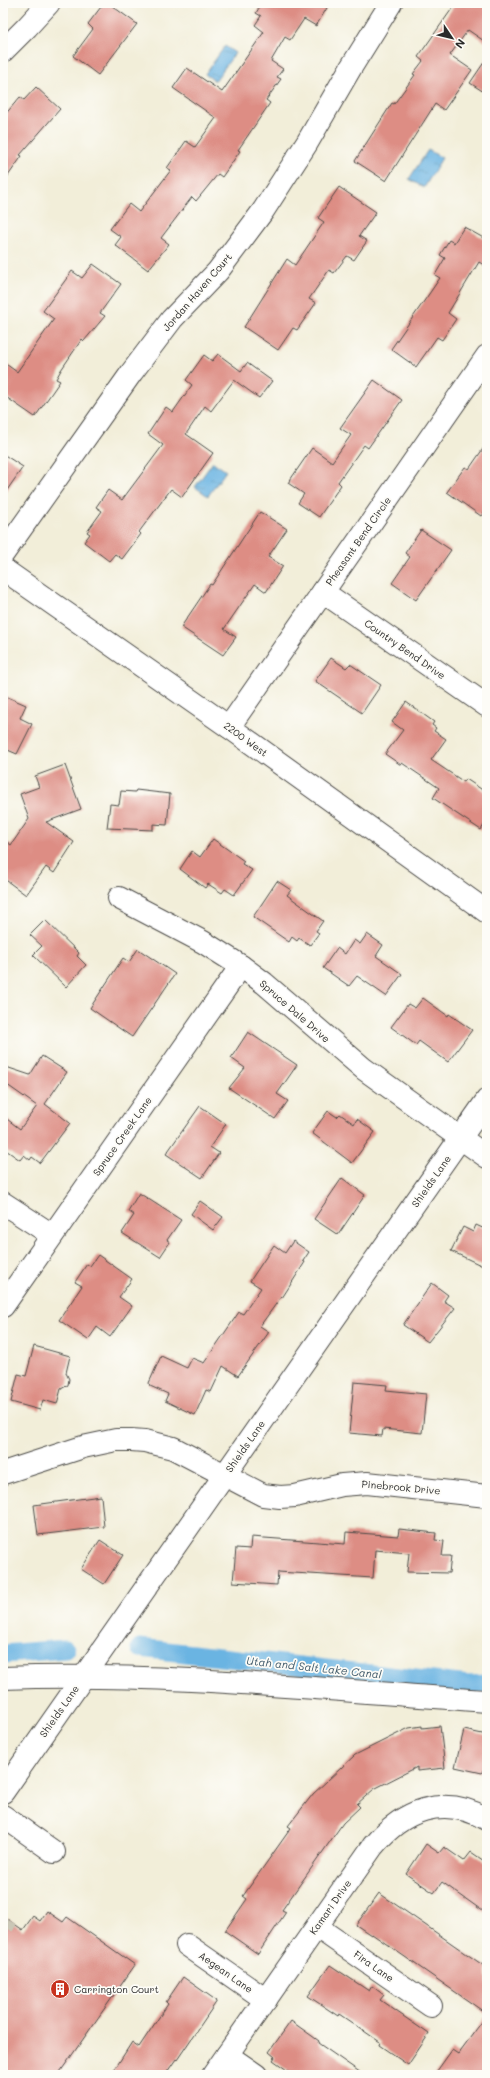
<svg xmlns="http://www.w3.org/2000/svg" width="490" height="2078" viewBox="0 0 490 2078" font-family="Mali,sans-serif">
  <style>
    .water { fill: url(#water-ripples); stroke: #4a7086 }
    .lines { fill: none; stroke-linecap: round; stroke-linejoin: round }
    .canal { stroke: #6ab4e2; stroke-width: 19 }
    .building { fill: #dd8d84 }
    .minor-tunnel { stroke: #cac7b6; stroke-width: 22; stroke-dasharray: 22 11; stroke-linecap: butt }
    .minor-casing { stroke: #494845; stroke-width: 24 }
    .major-casing { stroke: #494845; stroke-width: 24 }
    .minor { stroke: #fff; stroke-width: 22 }
    .major { stroke: #fff; stroke-width: 22 }
    .labels { text-anchor: middle; dominant-baseline: central; stroke-width: 3.5; stroke-linejoin: round; paint-order: stroke }
    .street-label { font-size: 10px; fill: #2b2b2b; stroke: #fdfcf7 }
    .poi-label { font-size: 10px; fill: #2b2b2b; stroke: #fdfcf7; text-anchor: start }
    .water-label { font-size: 11px; font-style: italic; fill: #415b6b; stroke: #fdfcf7 }
  </style>
  <defs>
    <pattern id="water-ripples" width="26" height="14" patternUnits="userSpaceOnUse"><rect width="26" height="14" fill="#6ab4e2"/><path d="M2 4q2-2 4 0t4 0M15 11q2-2 4 0t4 0" fill="none" stroke="#5793b7"/></pattern>
  </defs>
  <rect width="100%" height="100%" fill="#fdfcf7"/>
  <filter id="ink" filterUnits="userSpaceOnUse"><feTurbulence type="fractalNoise" baseFrequency=".025" numOctaves="2"/><feDisplacementMap in="SourceGraphic" scale="8" xChannelSelector="R" yChannelSelector="G"/><feConvolveMatrix kernelMatrix="1 2 1 2 8 2 1 2 1" color-interpolation-filters="sRGB"/></filter>
  <filter id="wash" filterUnits="userSpaceOnUse"><feTurbulence type="fractalNoise" baseFrequency=".012" numOctaves="4" result="noise"/><feDisplacementMap in="SourceGraphic" scale="16" xChannelSelector="R" yChannelSelector="G"/><feGaussianBlur stdDeviation="0.9" result="paint"/><feColorMatrix in="noise" values="0 0 0 0 0 0 0 0 0 0 0 0 0 0 0 0 0 1.4 0 .05"/><feComposite in="paint" operator="in"/></filter>
  <g filter="url(#wash)">
    <rect width="100%" height="100%" fill="#f2eed9"/>
    <g class="water">
      <polygon points="225,46 235,53 215,81 205,74"/>
      <polygon points="428,150 442,158 424,188 409,179"/>
      <polygon points="213,462 226,471 208,496 195,487"/>
    </g>
    <g class="lines">
      <g class="canal">
        <polyline points="140,1648 469,1685 487,1684"/>
        <polyline points="3,1654 65,1649"/>
      </g>
    </g>
    <g id="blocks">
      <g class="building">
        <polygon points="104,3 108,3 137,24 98,75 73,56 93,29 88,24"/>
        <polygon points="262,3 319,3 327,8 316,26 304,19 290,40 285,37 271,61 283,69 277,77 281,79 266,100 270,103 238,150 240,151 222,177 218,174 196,201 192,197 161,238 169,244 148,270 115,245 121,237 110,229 129,204 139,212 171,170 167,168 186,141 195,147 216,118 173,88 187,68 222,92 264,32 255,25 261,16 256,13"/>
        <polygon points="456,3 487,3 487,43 468,30 450,55 472,70 444,110 435,104 386,181 355,161 392,103 394,104 415,75 413,74 423,61 418,57"/>
        <polygon points="487,58 487,94 470,83"/>
        <polygon points="36,87 60,109 20,155 22,156 3,183 3,117 20,97 24,100"/>
        <polygon points="339,187 376,212 359,236 367,241 354,260 347,256 334,273 329,270 309,299 316,303 297,330 293,328 278,350 244,327 287,259 295,265 324,222 318,218"/>
        <polygon points="464,227 487,240 487,267 479,262 448,313 456,319 442,340 437,337 416,367 391,349 440,278 435,275 445,258 440,255 449,240 454,243"/>
        <polygon points="93,264 121,284 100,313 105,316 84,341 82,339 61,370 56,379 60,381 35,417 3,395 3,362 17,372 54,319 43,311 72,271 82,278"/>
        <polygon points="218,354 241,371 247,363 272,381 259,398 234,380 211,411 205,406 186,434 213,453 182,497 171,489 139,532 141,534 122,559 115,554 109,561 84,542 90,534 87,532 102,511 96,507 108,490 122,500 163,445 148,434 166,407 173,412 192,385 186,380 204,355 212,361"/>
        <polygon points="374,380 402,400 368,448 364,445 338,482 341,485 319,517 298,503 304,494 288,483 312,448 332,462 351,435 340,428"/>
        <polygon points="487,443 487,508 481,516 447,492 465,467 469,469"/>
        <polygon points="3,454 23,467 3,496"/>
        <polygon points="260,512 287,529 268,557 283,566 266,592 255,584 224,629 236,637 223,655 181,627 210,584 212,585"/>
        <polygon points="421,530 451,550 416,600 392,583 410,557 405,553"/>
        <polygon points="331,658 346,668 350,664 381,685 362,713 315,681"/>
        <polygon points="3,695 26,705 20,718 32,724 17,754 3,748"/>
        <polygon points="406,702 434,722 432,725 436,728 434,731 446,739 431,760 464,782 466,779 487,793 487,820 481,830 433,798 439,788 402,763 401,765 385,754 403,730 392,722"/>
        <polygon points="65,765 81,809 46,822 74,842 54,873 46,867 26,895 3,878 3,839 11,845 29,819 20,794 39,787 35,776"/>
        <polygon points="136,790 170,794 167,825 153,824 153,830 107,828 110,804 119,805 121,791 135,792"/>
        <polygon points="213,839 244,861 242,864 252,870 234,895 225,889 222,893 208,884 205,888 180,869 192,851 200,857"/>
        <polygon points="277,881 291,890 287,895 323,921 316,931 319,933 310,945 299,938 297,941 292,937 289,942 253,917"/>
        <polygon points="45,920 79,953 77,956 86,965 66,987 33,955 42,946 30,935"/>
        <polygon points="367,934 383,945 376,956 402,974 386,996 357,976 349,986 323,968 337,948 345,954 354,940 360,944"/>
        <polygon points="138,949 175,974 132,1037 90,1008 123,958 129,962"/>
        <polygon points="423,998 448,1016 449,1014 472,1030 448,1062 419,1041 416,1045 391,1027 408,1004 415,1008"/>
        <polygon points="248,1032 297,1065 277,1094 288,1101 275,1119 229,1088 245,1068 231,1058"/>
        <polygon points="42,1056 67,1072 45,1104 70,1123 40,1163 32,1157 30,1160 24,1155 20,1160 3,1148 3,1116 20,1129 37,1106 3,1082 3,1066 30,1075"/>
        <polygon points="200,1106 226,1124 210,1147 219,1153 202,1178 166,1154"/>
        <polygon points="328,1111 337,1117 340,1114 354,1124 357,1119 375,1132 352,1163 312,1133"/>
        <polygon points="342,1178 365,1195 338,1235 314,1219"/>
        <polygon points="139,1193 181,1220 167,1240 170,1242 160,1257 122,1233 134,1215 128,1211"/>
        <polygon points="200,1201 223,1217 213,1230 191,1214"/>
        <polygon points="476,1225 487,1230 487,1268 451,1251 463,1227 473,1232"/>
        <polygon points="293,1241 309,1252 303,1261 305,1262 282,1298 281,1297 260,1326 269,1332 238,1376 223,1366 211,1392 206,1390 195,1415 165,1401 168,1394 150,1386 149,1383 161,1356 187,1368 192,1358 204,1363 239,1312 243,1314 261,1288 250,1281 274,1245 285,1253"/>
        <polygon points="98,1255 132,1279 119,1297 132,1306 110,1337 97,1327 88,1340 59,1320 82,1286 75,1282 87,1264 90,1266"/>
        <polygon points="432,1283 448,1295 444,1301 455,1308 428,1342 403,1325"/>
        <polygon points="34,1346 70,1356 66,1373 69,1379 68,1385 61,1389 57,1404 43,1400 40,1410 11,1402 18,1374 26,1376"/>
        <polygon points="354,1382 387,1385 386,1390 426,1394 422,1433 383,1429 382,1436 349,1433"/>
        <polygon points="101,1496 104,1527 38,1535 34,1505"/>
        <polygon points="399,1529 436,1533 435,1540 444,1541 442,1556 451,1556 449,1573 407,1572 409,1553 375,1550 373,1578 278,1572 277,1585 233,1582 236,1548 250,1549 251,1537 345,1544 346,1532 398,1536"/>
        <polygon points="100,1540 123,1555 104,1584 81,1569"/>
        <polygon points="422,1726 422,1728 440,1726 445,1768 417,1771 417,1767 374,1789 357,1804 360,1807 343,1823 282,1910 286,1912 258,1954 225,1931 247,1899 243,1896 291,1828 288,1826 313,1794 355,1755 409,1728"/>
        <polygon points="464,1730 487,1735 487,1771 483,1770 482,1773 455,1767"/>
        <polygon points="426,1844 439,1853 444,1847 464,1861 471,1852 487,1863 487,1914 442,1882 434,1893 406,1874"/>
        <polygon points="379,1893 487,1968 487,2014 372,1934 371,1935 356,1925"/>
        <polygon points="47,1911 63,1922 67,1917 135,1965 58,2075 3,2075 3,1916 23,1930 33,1916 40,1921"/>
        <polygon points="330,1965 369,1991 372,1986 384,1995 380,2000 429,2034 408,2065 379,2045 380,2042 339,2014 338,2016 308,1996"/>
        <polygon points="183,1977 217,2001 177,2060 176,2059 165,2075 111,2075 132,2042 139,2047 168,2004 166,2002"/>
        <polygon points="487,2015 487,2075 434,2075 452,2050 458,2054"/>
        <polygon points="291,2021 319,2041 318,2043 364,2075 294,2075 273,2060 275,2057 269,2052"/>
      </g>
    </g>
  </g>
  <g filter="url(#ink)">
    <use href="#blocks" fill-opacity="0" stroke="#494845" stroke-width="1"/>
    <g class="lines">
      <polyline class="minor-tunnel" points="3,1926 7,1919"/>
      <g class="minor-casing">
        <g id="minor">
          <polyline points="3,51 27,27 49,3"/>
          <polyline points="3,554 132,372 172,319 218,271 263,211 307,143 350,69 391,3"/>
          <polyline points="3,569 229,727 487,912"/>
          <polyline points="323,592 487,706"/>
          <polyline points="229,727 487,356"/>
          <polyline points="119,898 203,942 241,966 264,983 364,1069 487,1157"/>
          <polyline points="3,1203 52,1235"/>
          <polyline points="3,1306 241,966"/>
          <polyline points="3,1473 83,1447 116,1440 131,1440 145,1441 173,1448 263,1495 280,1497 295,1496 342,1485 367,1483 487,1496"/>
          <path d="M3,1678C165,1672 326,1690 487,1701"/>
          <polyline points="3,1816 54,1852"/>
          <polyline points="317,1927 431,2006"/>
          <polyline points="187,1945 266,2000"/>
          <polyline points="227,2055 256,2075"/>
          <path d="M213,2075L373,1846C403,1810 443,1794 487,1819"/>
        </g>
      </g>
      <g class="major-casing">
        <polyline id="major" points="3,1792 487,1100"/>
      </g>
      <use href="#minor" class="minor"/>
      <use href="#major" class="major"/>
    </g>
  </g>
  <defs>
    <g id="building-disc" transform="scale(1)"><circle r="9.5" fill="#c8321e" stroke="#fdfcf7"/><path d="M-4-6H4V6H1V3H-1V6H-4ZM-2.5-4.3h1.7v1.8h-1.7ZM.8-4.3h1.7v1.8H.8ZM-2.5-1h1.7V.8h-1.7ZM.8-1h1.7V.8H.8Z" fill="#fff"/></g>
  </defs>
  <g fill-rule="evenodd">
    <use href="#building-disc" x="60" y="1989"/>
  </g>
  <g class="labels">
    <g class="street-label">
      <text transform="translate(197 292) rotate(-49)">Jordan Haven Court</text>
      <text transform="translate(358 541) rotate(-55)">Pheasant Bend Circle</text>
      <text transform="translate(405 649) rotate(35)">Country Bend Drive</text>
      <text transform="translate(246 739) rotate(36)">2200 West</text>
      <text transform="translate(295 1011) rotate(41)">Spruce Dale Drive</text>
      <text transform="translate(122 1136) rotate(-55)">Spruce Creek Lane</text>
      <text transform="translate(431 1181) rotate(-55)">Shields Lane</text>
      <text transform="translate(245 1446) rotate(-55)">Shields Lane</text>
      <text transform="translate(401 1487) rotate(5)">Pinebrook Drive</text>
      <text transform="translate(59 1711) rotate(-55)">Shields Lane</text>
      <text transform="translate(330 1907) rotate(-55)">Kamari Drive</text>
      <text transform="translate(374 1966) rotate(35)">Fira Lane</text>
      <text transform="translate(226 1972) rotate(35)">Aegean Lane</text>
    </g>
    <g class="poi-label">
      <text x="74" y="1989">Carrington Court</text>
    </g>
    <g class="water-label">
      <text transform="translate(314 1667) rotate(6)">Utah and Salt Lake Canal</text>
    </g>
  </g>
  <rect width="490" height="2078" fill="none" stroke="#fdfcf7" stroke-width="16"/>
  <g transform="translate(452 38) rotate(125)" stroke="#fdfcf7" stroke-width="3" paint-order="stroke">
  <path d="M0-3L7 15L0 10L-7 15Z" fill="#2b2b2b"/>
  <text y="-6" font-size="11" font-weight="bold" text-anchor="middle" fill="#2b2b2b">N</text>
  </g>
</svg>
